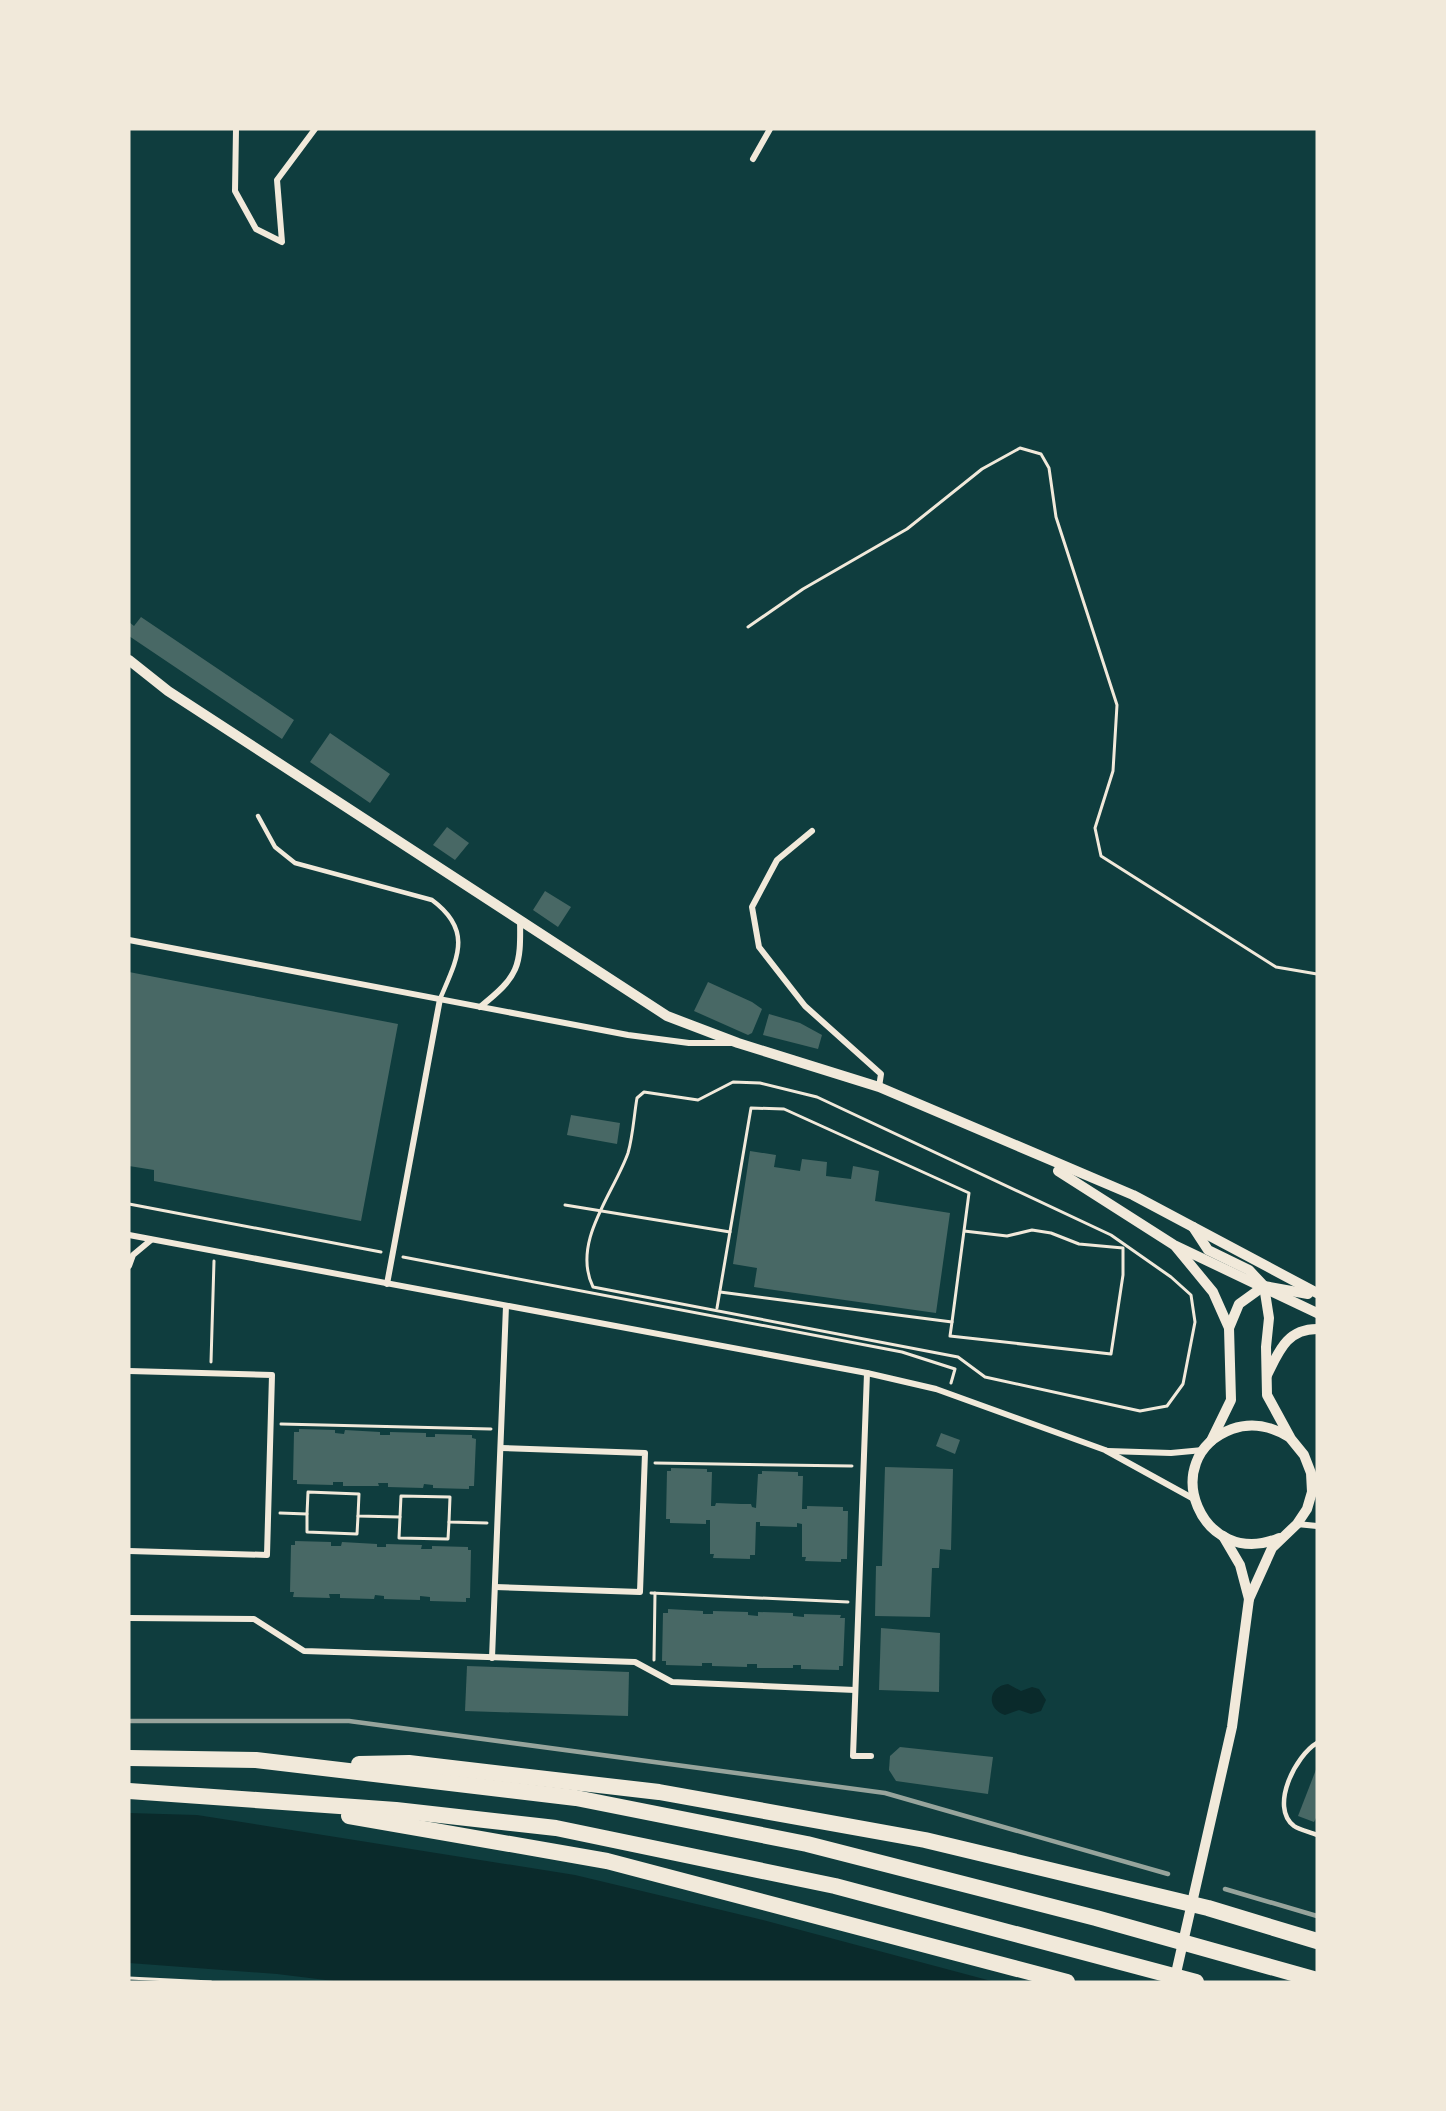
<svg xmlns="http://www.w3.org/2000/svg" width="1446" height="2111" viewBox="0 0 1446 2111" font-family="Arial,sans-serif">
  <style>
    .water { fill: #0a2a2b }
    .building { fill: #486865 }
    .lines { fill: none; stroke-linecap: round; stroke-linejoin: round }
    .path { stroke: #f1e9da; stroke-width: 3 }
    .service { stroke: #f1e9da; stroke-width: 4.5 }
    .minor { stroke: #f1e9da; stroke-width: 6 }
    .tertiary { stroke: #f1e9da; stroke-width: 10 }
    .motorway { stroke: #f1e9da; stroke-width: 16 }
    .rail { stroke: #97a49c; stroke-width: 4.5 }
  </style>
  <rect width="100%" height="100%" fill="#0f3d3e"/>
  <g class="water">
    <path d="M1008,1684L1021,1691L1032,1687L1039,1689L1046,1700L1041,1711L1031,1714L1019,1710L1005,1715C985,1708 989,1686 1008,1684Z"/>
    <polygon points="129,1813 197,1815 575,1875 763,1920 995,1982 342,1982 277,1974 129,1963"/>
  </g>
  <g class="building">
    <polygon points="141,617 294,720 282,739 129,636 129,622 134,626"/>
    <polygon points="330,733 390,774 370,803 310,762"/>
    <polygon points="447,827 469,843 455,860 433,845"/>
    <polygon points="545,891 571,907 558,927 533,910"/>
    <polygon points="129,972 398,1024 361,1221 154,1181 154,1170 129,1166"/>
    <polygon points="708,982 752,1002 762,1009 752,1033 748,1035 694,1011"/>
    <polygon points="769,1014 800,1023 822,1035 818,1049 763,1035"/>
    <polygon points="571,1115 620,1123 617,1144 567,1135"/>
    <polygon points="750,1151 776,1155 774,1167 800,1171 802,1159 827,1162 826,1176 851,1179 853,1166 879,1171 875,1201 950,1213 936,1313 754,1287 757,1268 733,1264"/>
    <polygon points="299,1429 335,1430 335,1433 344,1434 345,1430 380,1432 380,1435 390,1435 390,1432 426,1433 426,1437 435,1437 435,1434 472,1435 472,1438 476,1439 474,1486 469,1486 469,1489 433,1488 433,1485 424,1484 423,1488 388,1487 388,1483 378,1483 379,1486 343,1486 343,1482 333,1482 333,1485 297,1484 297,1480 293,1480 294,1432 299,1432"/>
    <polygon points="941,1433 960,1440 955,1454 936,1446"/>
    <polygon points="885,1467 953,1469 951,1550 940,1549 939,1568 932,1568 930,1617 875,1616 876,1566 882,1566"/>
    <polygon points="671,1468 707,1469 707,1472 712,1472 711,1506 715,1506 716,1503 741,1504 751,1504 752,1507 756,1508 758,1474 762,1474 762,1471 798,1472 798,1476 803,1476 802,1509 807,1509 807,1506 843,1507 843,1511 848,1511 847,1559 841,1559 841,1562 805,1561 806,1557 802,1557 802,1524 797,1523 797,1527 760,1526 760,1522 756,1522 755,1555 750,1555 750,1559 713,1558 714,1554 710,1554 710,1520 706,1520 706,1524 670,1523 670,1519 666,1519 667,1471 671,1471"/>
    <polygon points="295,1541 331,1542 331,1546 341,1546 342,1542 377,1544 377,1547 386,1547 386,1544 422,1545 421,1549 432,1549 432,1546 468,1547 468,1550 471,1550 470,1598 466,1598 466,1602 430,1601 430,1597 420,1596 420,1600 384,1599 384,1596 375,1595 374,1599 340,1598 340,1594 329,1594 330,1598 293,1597 294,1592 290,1592 291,1545 295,1545"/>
    <polygon points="668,1609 703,1611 703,1614 713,1614 713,1611 748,1612 748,1615 758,1616 758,1612 793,1613 793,1616 804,1617 804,1614 841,1615 840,1618 845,1618 843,1666 839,1666 839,1670 801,1669 801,1665 793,1665 793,1668 757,1668 757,1664 747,1664 747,1667 712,1666 712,1663 702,1663 702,1666 666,1665 666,1661 662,1661 663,1613 668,1613"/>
    <polygon points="881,1628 940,1633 939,1692 879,1690"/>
    <polygon points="467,1666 629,1672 628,1716 465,1711"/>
    <polygon points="900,1747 993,1757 988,1794 896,1781 889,1770 890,1756"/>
    <polygon points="1317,1767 1317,1816 1314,1822 1298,1816"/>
  </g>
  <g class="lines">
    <g class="path">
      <polyline points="748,627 803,589 907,529 982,469 1020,448 1041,454 1049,468 1056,517 1117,705 1113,771 1095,828 1101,856 1276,967 1317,974"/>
      <path d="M733,1082L760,1083L817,1097L1111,1235L1171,1277L1191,1295L1195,1322L1183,1384L1167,1406L1140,1411L985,1377L958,1357L593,1287C571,1242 614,1193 628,1153C633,1136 634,1115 637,1098L644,1092L698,1100Z"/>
      <polyline points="129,1204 381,1252"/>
      <polyline points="565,1205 730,1232"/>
      <polyline points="403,1257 902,1352 955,1369 951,1383"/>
      <polyline points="720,1292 952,1322"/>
      <polyline points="717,1308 751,1108 784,1109 969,1193 952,1322 950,1336 1111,1354 1123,1275 1123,1248 1079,1244 1051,1233 1032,1230 1007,1236 964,1231"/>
      <polyline points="211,1362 214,1261"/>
      <polyline points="281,1424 491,1429"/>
      <polyline points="655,1463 852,1466"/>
      <polyline points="280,1513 307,1514 308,1492 359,1494 358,1516 400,1517 401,1496 450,1497 449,1522 487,1523"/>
      <polyline points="307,1514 307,1532 357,1534 358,1516"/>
      <polyline points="400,1517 399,1538 448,1539 449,1522"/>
      <polyline points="651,1593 848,1602"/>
      <polyline points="654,1660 655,1593"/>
      <polyline points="129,1978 211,1982"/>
    </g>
    <g class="service">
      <path d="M258,816L275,847L295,863L432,900C474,931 457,959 440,999"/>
      <path d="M1317,1743C1296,1755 1269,1807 1294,1826C1300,1830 1310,1832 1317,1835"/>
    </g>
    <g class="minor">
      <polyline points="236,129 235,191 256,229 282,242 277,180 315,129"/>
      <polyline points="753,159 770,129"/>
      <polyline points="812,831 777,860 752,907 759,947 805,1006 881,1074 879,1087"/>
      <polyline points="129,940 628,1035 689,1043 731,1043"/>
      <path d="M480,1007C519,976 521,967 520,919"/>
      <polyline points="129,1235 867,1373 936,1389 1105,1450 1194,1499"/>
      <polyline points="129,1266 133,1255 151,1240"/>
      <polyline points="387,1284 440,999"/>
      <polyline points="129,1371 272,1375 267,1555 129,1551"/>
      <polyline points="867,1373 853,1756 871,1756"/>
      <polyline points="1108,1451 1171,1453 1203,1450"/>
      <polyline points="1297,1524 1317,1526"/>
      <polyline points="495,1587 640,1592 645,1453 501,1448"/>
      <polyline points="129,1618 254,1619 304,1651 635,1662 672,1682 855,1690"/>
      <polyline points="492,1658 506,1306"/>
    </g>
    <g class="tertiary">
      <polyline points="129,660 168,691 667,1016 738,1043 879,1087 1133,1195 1317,1293"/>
      <polyline points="1058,1171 1174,1245 1317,1313"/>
      <polyline points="1176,1247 1213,1292 1229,1328 1231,1400 1211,1441"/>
      <polyline points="1229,1328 1239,1304 1264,1286 1308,1294"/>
      <path d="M1267,1375C1279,1351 1287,1329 1317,1329"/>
      <polyline points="1223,1536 1240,1565 1249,1599"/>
      <path d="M1279,1538C1202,1571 1155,1458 1232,1429C1252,1422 1271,1426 1289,1437"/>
      <polyline points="1174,1982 1232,1727 1249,1599 1272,1548 1297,1524 1307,1509 1312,1492 1311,1473 1304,1455 1291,1439 1267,1395 1266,1347 1269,1318 1264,1286 1249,1270 1208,1250 1193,1227"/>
    </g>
    <g class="motorway">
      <polyline points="129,1758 256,1760 576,1798 807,1844 1096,1918 1317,1980"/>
      <polyline points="359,1764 409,1763 659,1792 925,1840 1208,1908 1317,1941"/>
      <polyline points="129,1791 396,1810 556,1828 835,1886 1196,1982"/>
      <polyline points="349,1816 607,1861 1067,1982"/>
    </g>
    <g class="rail">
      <polyline points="129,1721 349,1721 885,1793 1168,1874"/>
      <polyline points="1225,1889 1317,1916"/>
    </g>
  </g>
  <rect width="1446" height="2111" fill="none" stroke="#f1e9da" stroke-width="261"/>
</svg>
